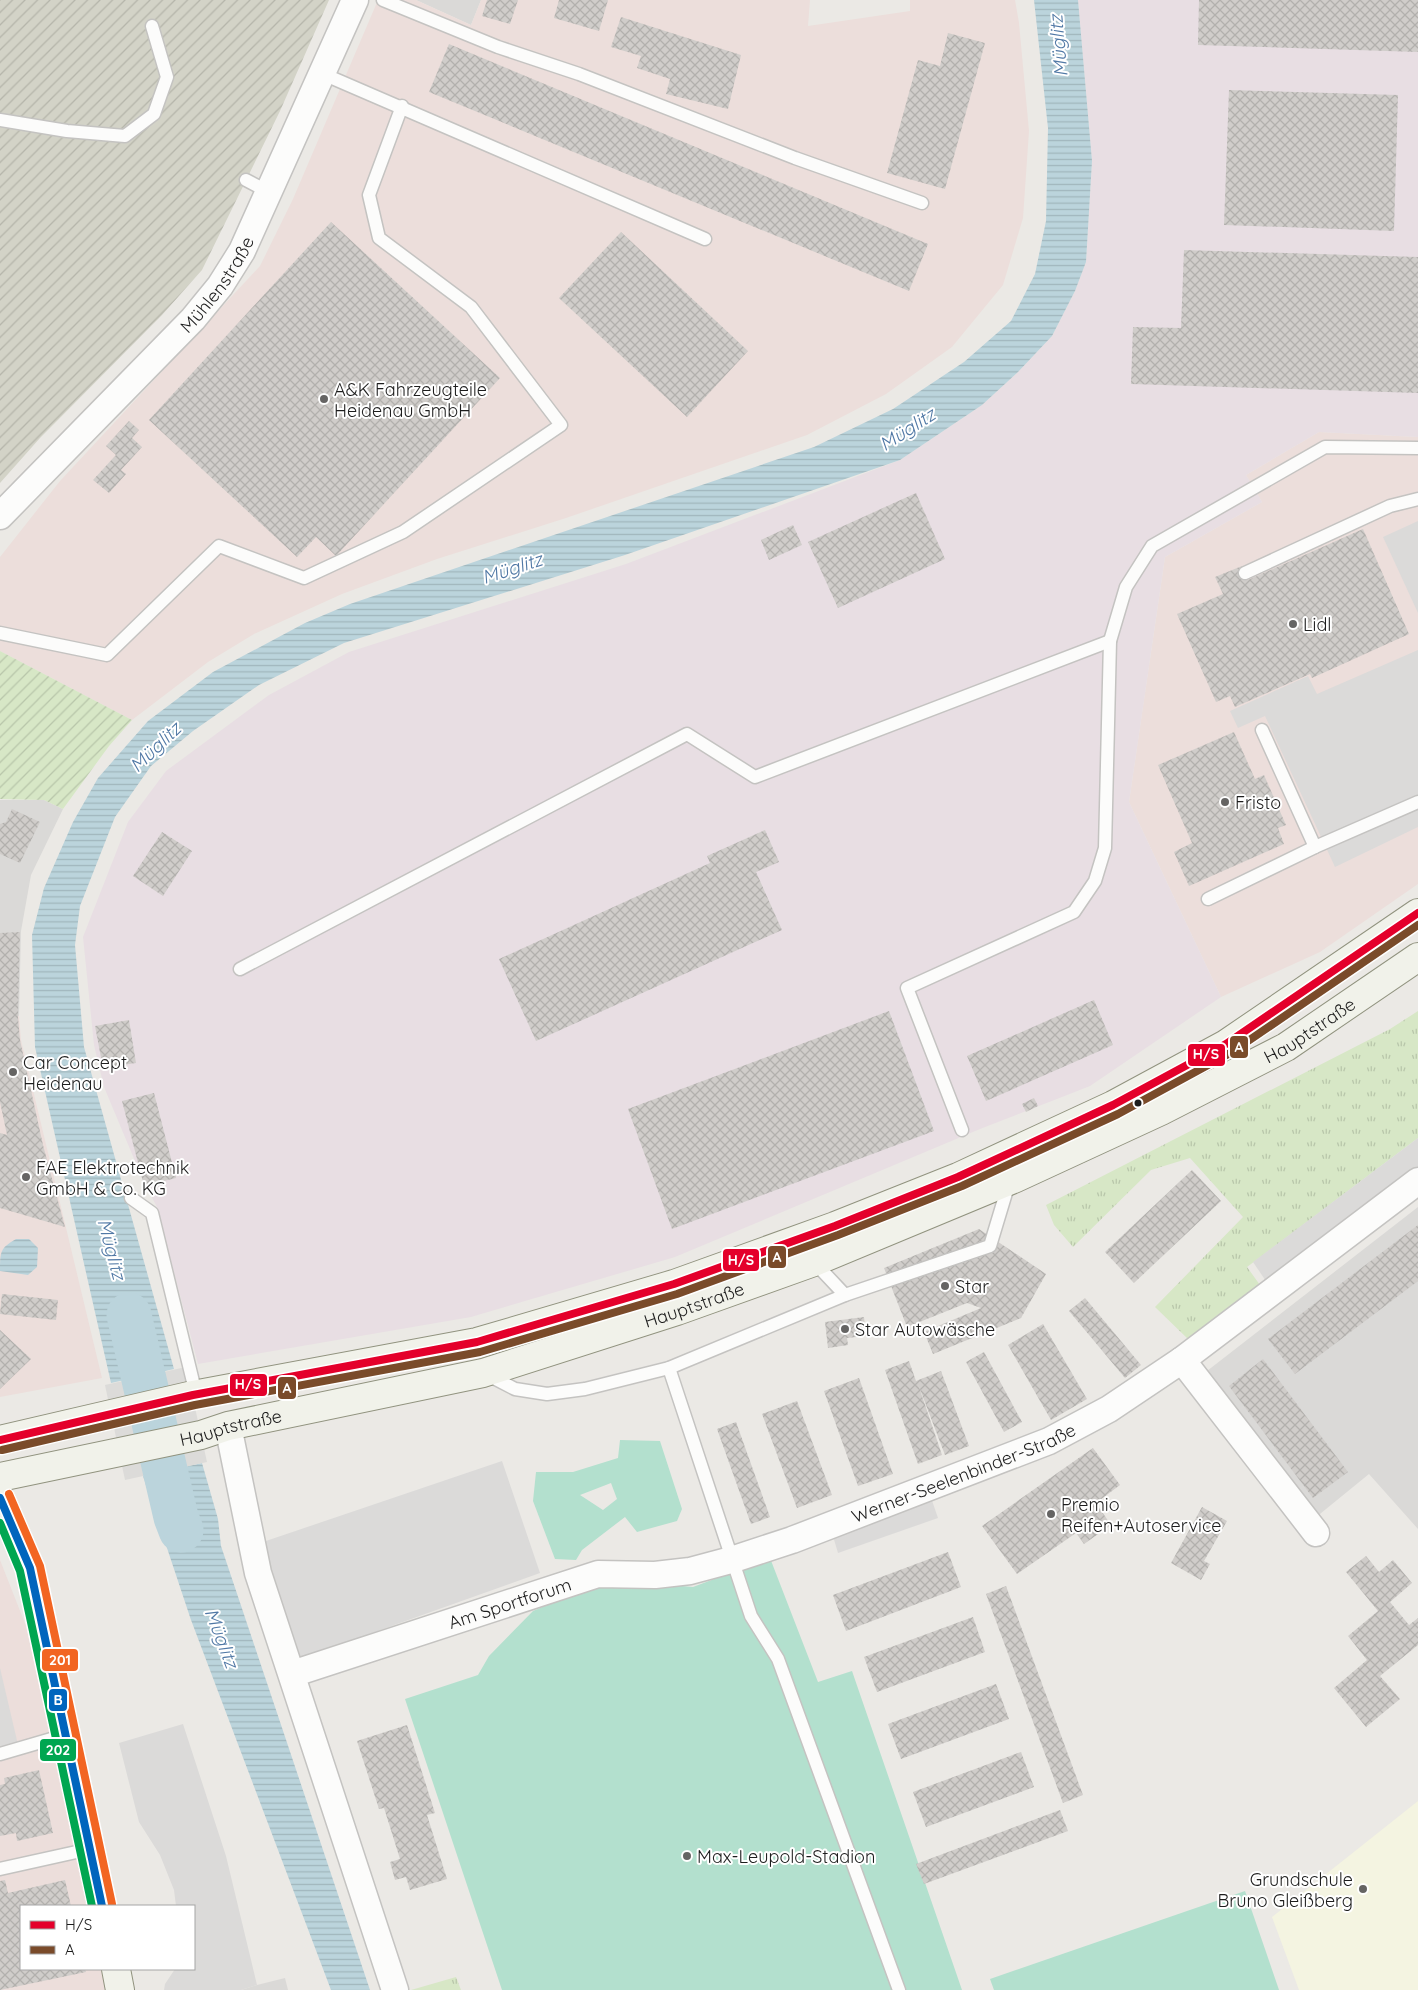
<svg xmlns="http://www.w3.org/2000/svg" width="1418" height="1990" viewBox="0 0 1418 1990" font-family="Quicksand,sans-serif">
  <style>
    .residential { fill: #dad9d7 }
    .commercial { fill: #ecdedb }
    .industrial { fill: #e8dee3 }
    .education { fill: #f4f4e1 }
    .construction { fill: url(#construction-furrows) }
    .grass { fill: url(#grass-tufts) }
    .garden { fill: url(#garden-furrows) }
    .pitch { fill: #b3e0ce; fill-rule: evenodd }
    .parking { fill: #dbdad9 }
    .water { fill: url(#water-rules) }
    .pier { fill: #dcdbd9 }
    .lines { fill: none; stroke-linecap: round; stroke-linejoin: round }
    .river { stroke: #bbd4dc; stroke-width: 45 }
    .building { fill: url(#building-cross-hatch) }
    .lane-casing { stroke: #c4c3c1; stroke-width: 15 }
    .street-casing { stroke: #c4c3c1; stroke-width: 29 }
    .secondary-casing { stroke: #91937f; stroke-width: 30 }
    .lane { stroke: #fcfcfb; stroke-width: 12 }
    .street { stroke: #fcfcfb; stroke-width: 26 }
    .secondary { stroke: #f1f2ea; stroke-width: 28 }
    .bus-1-casing { stroke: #fff; stroke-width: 11 }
    .bus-2-casing { stroke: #fff; stroke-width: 11 }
    .bus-3-casing { stroke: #fff; stroke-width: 11 }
    .bus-4-casing { stroke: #fff; stroke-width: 11 }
    .bus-5-casing { stroke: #fff; stroke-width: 11 }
    .bus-1 { stroke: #e4002b; stroke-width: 8 }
    .bus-2 { stroke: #7a4b2a; stroke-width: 8 }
    .bus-3 { stroke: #0065bd; stroke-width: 8 }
    .bus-4 { stroke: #00a651; stroke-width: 8 }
    .bus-5 { stroke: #f26522; stroke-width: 8 }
    .poi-dot { fill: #656463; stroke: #fff; stroke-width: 2 }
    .bus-dot { fill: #1d1d1d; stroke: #fff; stroke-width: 2 }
    .labels { text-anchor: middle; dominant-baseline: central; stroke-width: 4; stroke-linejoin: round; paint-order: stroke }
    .street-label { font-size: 18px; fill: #1d1d1d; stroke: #fff }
    .poi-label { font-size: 18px; fill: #1d1d1d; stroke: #fff; text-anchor: start }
    .water-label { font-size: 19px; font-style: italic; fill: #5078a5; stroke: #fff }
    .line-badge { stroke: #fff; stroke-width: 2 }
    .badge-label { font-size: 14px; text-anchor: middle; font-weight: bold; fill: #fff }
  </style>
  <defs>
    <pattern id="construction-furrows" width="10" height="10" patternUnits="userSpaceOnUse" patternTransform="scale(1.25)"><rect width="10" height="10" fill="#d3d3c7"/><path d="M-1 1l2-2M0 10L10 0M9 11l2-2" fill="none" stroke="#b5b5aa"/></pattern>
    <pattern id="grass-tufts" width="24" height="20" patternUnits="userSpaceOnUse" patternTransform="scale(1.25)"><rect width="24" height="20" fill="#d7e7c6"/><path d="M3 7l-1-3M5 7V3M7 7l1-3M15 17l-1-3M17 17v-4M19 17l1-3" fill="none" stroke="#b8c6aa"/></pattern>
    <pattern id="garden-furrows" width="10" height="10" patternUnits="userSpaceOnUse" patternTransform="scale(1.25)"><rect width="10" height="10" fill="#d7e7c6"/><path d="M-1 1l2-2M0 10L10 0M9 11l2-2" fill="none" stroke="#b8c6aa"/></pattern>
    <pattern id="water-rules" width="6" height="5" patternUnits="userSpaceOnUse" patternTransform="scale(1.25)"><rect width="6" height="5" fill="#bbd4dc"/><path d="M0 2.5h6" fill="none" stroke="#a0b6bc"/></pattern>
    <pattern id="building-cross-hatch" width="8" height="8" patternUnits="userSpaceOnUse" patternTransform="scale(1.25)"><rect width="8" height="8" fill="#d0cdca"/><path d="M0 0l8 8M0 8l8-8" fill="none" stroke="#b2b0ad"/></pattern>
  </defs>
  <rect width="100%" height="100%" fill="#ebe9e5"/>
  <g class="residential">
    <polygon points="416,0 481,0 471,25"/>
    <polygon points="0,800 44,800 63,809 31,875 21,931 19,1016 0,1018"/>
    <polygon points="1418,1207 1418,1529 1369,1474 1315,1518 1207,1371"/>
    <polygon points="285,1978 288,1990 241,1990 257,1985"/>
  </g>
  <g class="commercial">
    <polygon points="378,0 416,0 471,25 481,0 810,0 808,26 910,11 910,0 1015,0 1019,23 1029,131 1023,218 1003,285 952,347 886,394 807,435 566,518 437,559 342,594 254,634 208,662 132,720 0,651 0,557 60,481 260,266 293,199"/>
    <polygon points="1319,432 1418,437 1418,884 1320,952 1221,997 1129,802 1165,557 1262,502 1246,475"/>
    <polygon points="19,1016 21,1040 102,1378 0,1397 0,1018"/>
    <polygon points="0,1560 26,1626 89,1906 21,1906 21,1969 101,1969 105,1990 0,1990"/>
  </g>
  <polygon class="industrial" points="1078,0 1418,0 1418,437 1319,432 1246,475 1262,502 1165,557 1129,802 1221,997 1090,1086 980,1129 675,1257 471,1317 198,1364 157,1207 145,1185 104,1087 94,1045 83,937 128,822 166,771 269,695 349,652 626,564 900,460 982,405 1018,372 1052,336 1075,291 1086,262 1092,161"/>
  <polygon class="education" points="1418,1801 1418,1990 1299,1990 1272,1917"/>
  <polygon class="construction" points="0,0 329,0 280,111 202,270 162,315 40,438 0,483"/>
  <g class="grass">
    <polygon points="1418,1011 1418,1138 1247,1267 1260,1285 1189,1340 1155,1307 1243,1217 1190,1158 1151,1170 1073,1247 1054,1225 1046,1205 1390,1029"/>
    <polygon points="456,1977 461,1990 411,1990"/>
  </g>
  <polygon class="garden" points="0,651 132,720 109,746 63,809 44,800 0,799"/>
  <g class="pitch">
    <path d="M620,1440L660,1441L682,1509L677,1521L637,1532L625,1517L582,1550L576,1560L555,1559L533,1501L536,1472H573L618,1458ZM611,1483L617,1499L603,1510L580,1495Z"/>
    <polygon points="770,1558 818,1682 852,1671 962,1990 502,1990 405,1699 478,1675 489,1656 533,1611 561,1599 594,1588 629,1581 693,1587"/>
    <polygon points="1245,1891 1279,1990 994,1990 990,1979"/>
  </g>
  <g class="parking">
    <polygon points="1418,521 1418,613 1383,537"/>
    <polygon points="1418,650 1418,827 1335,867 1265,716 1238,728 1230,711 1308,676 1317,694"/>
    <polygon points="1418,1138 1418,1180 1272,1290 1253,1262"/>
    <polygon points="502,1461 540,1573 299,1659 260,1543"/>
    <polygon points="928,1489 938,1518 838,1553 830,1526"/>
    <polygon points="0,1668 19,1749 0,1753"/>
    <polygon points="183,1724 226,1856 257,1985 241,1990 164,1990 165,1984 175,1969 194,1969 194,1906 176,1906 174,1890 160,1855 139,1822 119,1743"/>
  </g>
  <g class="water">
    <polygon points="1034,0 1078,0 1092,161 1086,262 1075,291 1052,336 1018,372 982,405 900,460 625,555 344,643 259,685 193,731 151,766 115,817 80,906 75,945 84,1047 174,1369 111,1383 35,1047 32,935 44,888 73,822 98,778 148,721 213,672 305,623 350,604 814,447 893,409 964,362 1011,321 1035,274 1046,221 1048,128"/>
    <path d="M16,1239H29L38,1248L37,1267L28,1275L0,1271C0,1252 0,1248 16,1239Z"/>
    <polygon points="202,1463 218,1519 221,1546 370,1990 331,1990 191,1620 143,1476"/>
  </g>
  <polygon class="pier" points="186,1367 207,1462 125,1480 105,1385"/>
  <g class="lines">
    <polyline class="river" points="129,1315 176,1517 181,1530"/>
  </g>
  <g class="building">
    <polygon points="487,0 518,0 510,24 482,16"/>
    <polygon points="559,0 608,0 599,31 554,18"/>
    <polygon points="1199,0 1418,0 1418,52 1198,45"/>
    <polygon points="621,17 741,55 728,109 666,94 670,79 637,68 641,56 611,47"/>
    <polygon points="948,33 985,43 945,189 887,173 918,60 940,66"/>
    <polygon points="449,44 928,244 909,291 429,92"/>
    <polygon points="1229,90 1398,95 1394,231 1224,225"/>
    <polygon points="331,222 500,378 336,556 316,537 297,557 149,420"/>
    <polygon points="621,232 748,351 687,417 559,298"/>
    <polygon points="1184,250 1418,257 1418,393 1131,384 1133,327 1181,328"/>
    <polygon points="129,421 139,430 132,438 142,447 121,470 126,474 109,493 93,480 116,455 106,446"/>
    <polygon points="916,493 945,559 838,608 808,542"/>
    <polygon points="793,525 802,545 769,560 761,540"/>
    <polygon points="1363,529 1409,634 1312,678 1310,674 1235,707 1230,696 1216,702 1177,614 1223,594 1215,577 1242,566 1248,580"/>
    <polygon points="1234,732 1255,779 1264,775 1286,825 1278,828 1284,844 1189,886 1174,852 1192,843 1158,765"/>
    <polygon points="12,809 40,822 20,863 0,854 0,824 6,822"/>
    <polygon points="765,830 779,862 756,872 782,930 536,1041 499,959 710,863 707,856"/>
    <polygon points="162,832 192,851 163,896 133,876"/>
    <polygon points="20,932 18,1017 20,1040 43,1145 65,1227 0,1208 0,1133 7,1135 0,1102 0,933"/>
    <polygon points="1094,1000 1113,1045 986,1101 967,1056"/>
    <polygon points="889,1011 934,1131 672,1229 628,1109"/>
    <polygon points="129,1020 136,1063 103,1068 95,1026"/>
    <polygon points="154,1093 176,1178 144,1186 122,1101"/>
    <polygon points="1034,1098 1038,1106 1026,1112 1022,1104"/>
    <polygon points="1192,1170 1221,1201 1134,1283 1105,1252"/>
    <polygon points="1418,1225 1418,1281 1295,1374 1268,1339"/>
    <polygon points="979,1229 1046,1274 1021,1318 933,1354 924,1332 981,1308 967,1303 907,1327 884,1268"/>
    <polygon points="2,1294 58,1300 56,1320 0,1314"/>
    <polygon points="1085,1298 1141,1365 1125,1378 1069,1311"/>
    <polygon points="864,1317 866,1336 847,1338 848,1345 828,1348 825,1322"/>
    <polygon points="1043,1324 1087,1399 1051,1420 1008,1345"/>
    <polygon points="0,1330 31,1359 0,1389"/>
    <polygon points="984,1352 1022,1422 1004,1432 966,1362"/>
    <polygon points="1263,1359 1348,1472 1313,1498 1229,1386"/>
    <polygon points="909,1361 916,1381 941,1371 969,1446 945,1455 918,1384 942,1455 918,1464 885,1370"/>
    <polygon points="859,1378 893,1474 858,1486 824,1391"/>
    <polygon points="797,1401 832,1495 797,1508 762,1414"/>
    <polygon points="736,1422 770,1517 751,1524 717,1429"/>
    <polygon points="1093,1448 1120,1485 1096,1503 1111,1525 1084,1544 1076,1533 1017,1574 982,1526"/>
    <polygon points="1202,1507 1227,1521 1204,1561 1210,1564 1201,1580 1171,1563"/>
    <polygon points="948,1552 961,1587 846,1631 833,1595"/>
    <polygon points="1366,1556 1379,1572 1393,1560 1412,1583 1390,1602 1409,1625 1418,1618 1418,1645 1380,1676 1400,1699 1366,1727 1334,1688 1367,1660 1348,1636 1378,1611 1346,1572"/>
    <polygon points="1006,1586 1083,1795 1063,1803 986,1594"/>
    <polygon points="973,1617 985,1652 877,1692 864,1657"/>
    <polygon points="996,1684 1009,1719 901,1759 888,1724"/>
    <polygon points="407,1725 435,1813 427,1815 447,1879 410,1890 406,1877 395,1880 390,1862 400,1859 384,1808 379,1809 357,1741"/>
    <polygon points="1021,1752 1034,1787 926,1827 913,1792"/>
    <polygon points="39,1770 53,1833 17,1841 16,1833 0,1836 0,1785 5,1784 4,1778"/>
    <polygon points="1060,1810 1068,1831 924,1884 916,1864"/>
    <polygon points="5,1880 8,1893 65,1880 71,1906 21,1906 21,1969 85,1969 86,1972 0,1990 0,1881"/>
  </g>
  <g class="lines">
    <g class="lane-casing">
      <g id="lane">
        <polyline points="383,0 498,47 579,74 795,158 922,203"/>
        <polyline points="323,74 705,239"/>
        <polyline points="0,120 67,131 125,136 154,114 167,77 152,26"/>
        <polyline points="246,180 269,192"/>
        <polyline points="1245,573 1390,506 1418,499"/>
        <polyline points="0,633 107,655 219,546 304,578 403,532 561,425 471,307 379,238 369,195 402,106"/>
        <polyline points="1262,730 1315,847"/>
        <polyline points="1208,899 1315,847 1418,802"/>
        <polyline points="240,969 687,734 755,777 1110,641"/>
        <polyline points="962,1130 907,988 1074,912 1095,881 1105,848 1110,641 1126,587 1152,546 1325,447 1418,448"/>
        <polyline points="131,1198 152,1213 196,1394"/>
        <polyline points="814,1262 845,1295"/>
        <polyline points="669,1368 751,1616 778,1659 899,1990"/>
        <polyline points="486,1374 515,1389 547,1394 585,1389 669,1368 845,1295 990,1246 1009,1183"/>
        <polyline points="0,1754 65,1735"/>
        <polyline points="0,1869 90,1849"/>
      </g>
    </g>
    <g class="street-casing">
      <g id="street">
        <path id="s1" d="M0,516L193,319L220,286L242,251L355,0"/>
        <polyline points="1182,1360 1316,1533"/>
        <polyline points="228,1426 258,1573 395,1990"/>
        <path id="s2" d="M292,1674L598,1574L655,1575L690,1571L731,1560L792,1540L1049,1441L1109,1409L1182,1360L1418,1181"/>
      </g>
    </g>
    <g class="secondary-casing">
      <g id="secondary">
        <polyline points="0,1440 193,1395 477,1342 674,1284 835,1226 958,1177 1113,1105 1226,1044 1418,913"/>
        <path id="s3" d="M0,1477L201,1435L228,1426L483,1373L677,1311L814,1262L1016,1178L1161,1111L1286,1047L1418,957"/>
        <polyline points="0,1498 30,1568 102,1906"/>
        <polyline points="116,1969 120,1990"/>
      </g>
    </g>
    <use href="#lane" class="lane"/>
    <use href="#street" class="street"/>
    <use href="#secondary" class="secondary"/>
    <g class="bus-1-casing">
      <polyline id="bus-1" points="0,1440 193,1395 477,1342 674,1284 835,1226 958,1177 1113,1105 1226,1044 1418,913"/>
    </g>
    <g class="bus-2-casing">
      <polyline id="bus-2" points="2,1450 195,1405 480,1352 677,1294 838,1235 962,1186 1118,1114 1232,1052 1418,925"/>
    </g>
    <g class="bus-3-casing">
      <polyline id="bus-3" points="0,1498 30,1568 102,1906"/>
    </g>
    <g class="bus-4-casing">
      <polyline id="bus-4" points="0,1523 20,1571 92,1906"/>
    </g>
    <g class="bus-5-casing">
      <polyline id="bus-5" points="9,1494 40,1566 112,1904"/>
    </g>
    <use href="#bus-1" class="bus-1"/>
    <use href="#bus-2" class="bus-2"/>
    <use href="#bus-3" class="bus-3"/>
    <use href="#bus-4" class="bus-4"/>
    <use href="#bus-5" class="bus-5"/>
  </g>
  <g class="poi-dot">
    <circle cx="324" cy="399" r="5"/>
    <circle cx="1293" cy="624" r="5"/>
    <circle cx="1225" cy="802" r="5"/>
    <circle cx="13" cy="1072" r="5"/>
    <circle cx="26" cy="1177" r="5"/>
    <circle cx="945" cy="1286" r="5"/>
    <circle cx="845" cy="1329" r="5"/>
    <circle cx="1051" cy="1514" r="5"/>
    <circle cx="687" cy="1856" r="5"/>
    <circle cx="1363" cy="1889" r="5"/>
  </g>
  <circle class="bus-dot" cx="1138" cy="1103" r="4.5"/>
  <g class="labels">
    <g class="street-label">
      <text stroke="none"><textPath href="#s1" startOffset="318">Mühlenstraße</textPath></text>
      <text stroke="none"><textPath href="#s3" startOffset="1391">Hauptstraße</textPath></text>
      <text stroke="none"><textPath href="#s3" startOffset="716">Hauptstraße</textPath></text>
      <text stroke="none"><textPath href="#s3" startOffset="236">Hauptstraße</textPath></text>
      <text stroke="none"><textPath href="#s2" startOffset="705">Werner-Seelenbinder-Straße</textPath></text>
      <text stroke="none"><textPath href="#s2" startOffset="229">Am Sportforum</textPath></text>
    </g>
    <g class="poi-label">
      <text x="334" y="389">A&amp;K Fahrzeugteile<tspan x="334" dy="21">Heidenau GmbH</tspan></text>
      <text x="1303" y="624">Lidl</text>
      <text x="1235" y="802">Fristo</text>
      <text x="23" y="1062">Car Concept<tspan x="23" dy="21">Heidenau</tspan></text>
      <text x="36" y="1167">FAE Elektrotechnik<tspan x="36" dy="21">GmbH &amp; Co. KG</tspan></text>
      <text x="955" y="1286">Star</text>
      <text x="855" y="1329">Star Autowäsche</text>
      <text x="1061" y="1504">Premio<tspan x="1061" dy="21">Reifen+Autoservice</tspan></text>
      <text x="697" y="1856">Max-Leupold-Stadion</text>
      <text x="1353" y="1879" text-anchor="end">Grundschule<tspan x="1353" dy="21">Bruno Gleißberg</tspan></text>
    </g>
    <g class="water-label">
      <text transform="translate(1058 46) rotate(-95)">Müglitz</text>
      <text transform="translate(907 429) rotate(-33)">Müglitz</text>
      <text transform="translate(512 568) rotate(-18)">Müglitz</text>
      <text transform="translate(155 747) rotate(-44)">Müglitz</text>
      <text transform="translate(112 1249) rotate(75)">Müglitz</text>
      <text transform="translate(222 1638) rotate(69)">Müglitz</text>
    </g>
  </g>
  <g class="line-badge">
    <rect x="1229" y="1035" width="20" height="24" rx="5" fill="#7a4b2a"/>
    <rect x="1187" y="1043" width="39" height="24" rx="5" fill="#e4002b"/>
    <rect x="767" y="1245" width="20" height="24" rx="5" fill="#7a4b2a"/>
    <rect x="722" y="1248" width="38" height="24" rx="5" fill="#e4002b"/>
    <rect x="229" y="1373" width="39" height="24" rx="5" fill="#e4002b"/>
    <rect x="277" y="1376" width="20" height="24" rx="5" fill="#7a4b2a"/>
    <rect x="41" y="1648" width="38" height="24" rx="5" fill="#f26522"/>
    <rect x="48" y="1688" width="20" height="24" rx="5" fill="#0065bd"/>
    <rect x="39" y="1738" width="38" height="24" rx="5" fill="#00a651"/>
  </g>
  <g class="badge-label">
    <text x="1239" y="1052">A</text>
    <text x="1206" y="1059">H/S</text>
    <text x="777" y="1262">A</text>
    <text x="741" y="1265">H/S</text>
    <text x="248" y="1389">H/S</text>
    <text x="287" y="1393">A</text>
    <text x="60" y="1665">201</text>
    <text x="58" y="1705">B</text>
    <text x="58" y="1755">202</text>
  </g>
  <rect x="20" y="1905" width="175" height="65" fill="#ffffff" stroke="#a5a5a5"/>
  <rect x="30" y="1921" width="25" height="8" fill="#e4002b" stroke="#a5a5a5"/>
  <text x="65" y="1930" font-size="15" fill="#1d1d1d">H/S</text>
  <rect x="30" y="1946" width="25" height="8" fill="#7a4b2a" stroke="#a5a5a5"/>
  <text x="65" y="1955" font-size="15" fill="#1d1d1d">A</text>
</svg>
